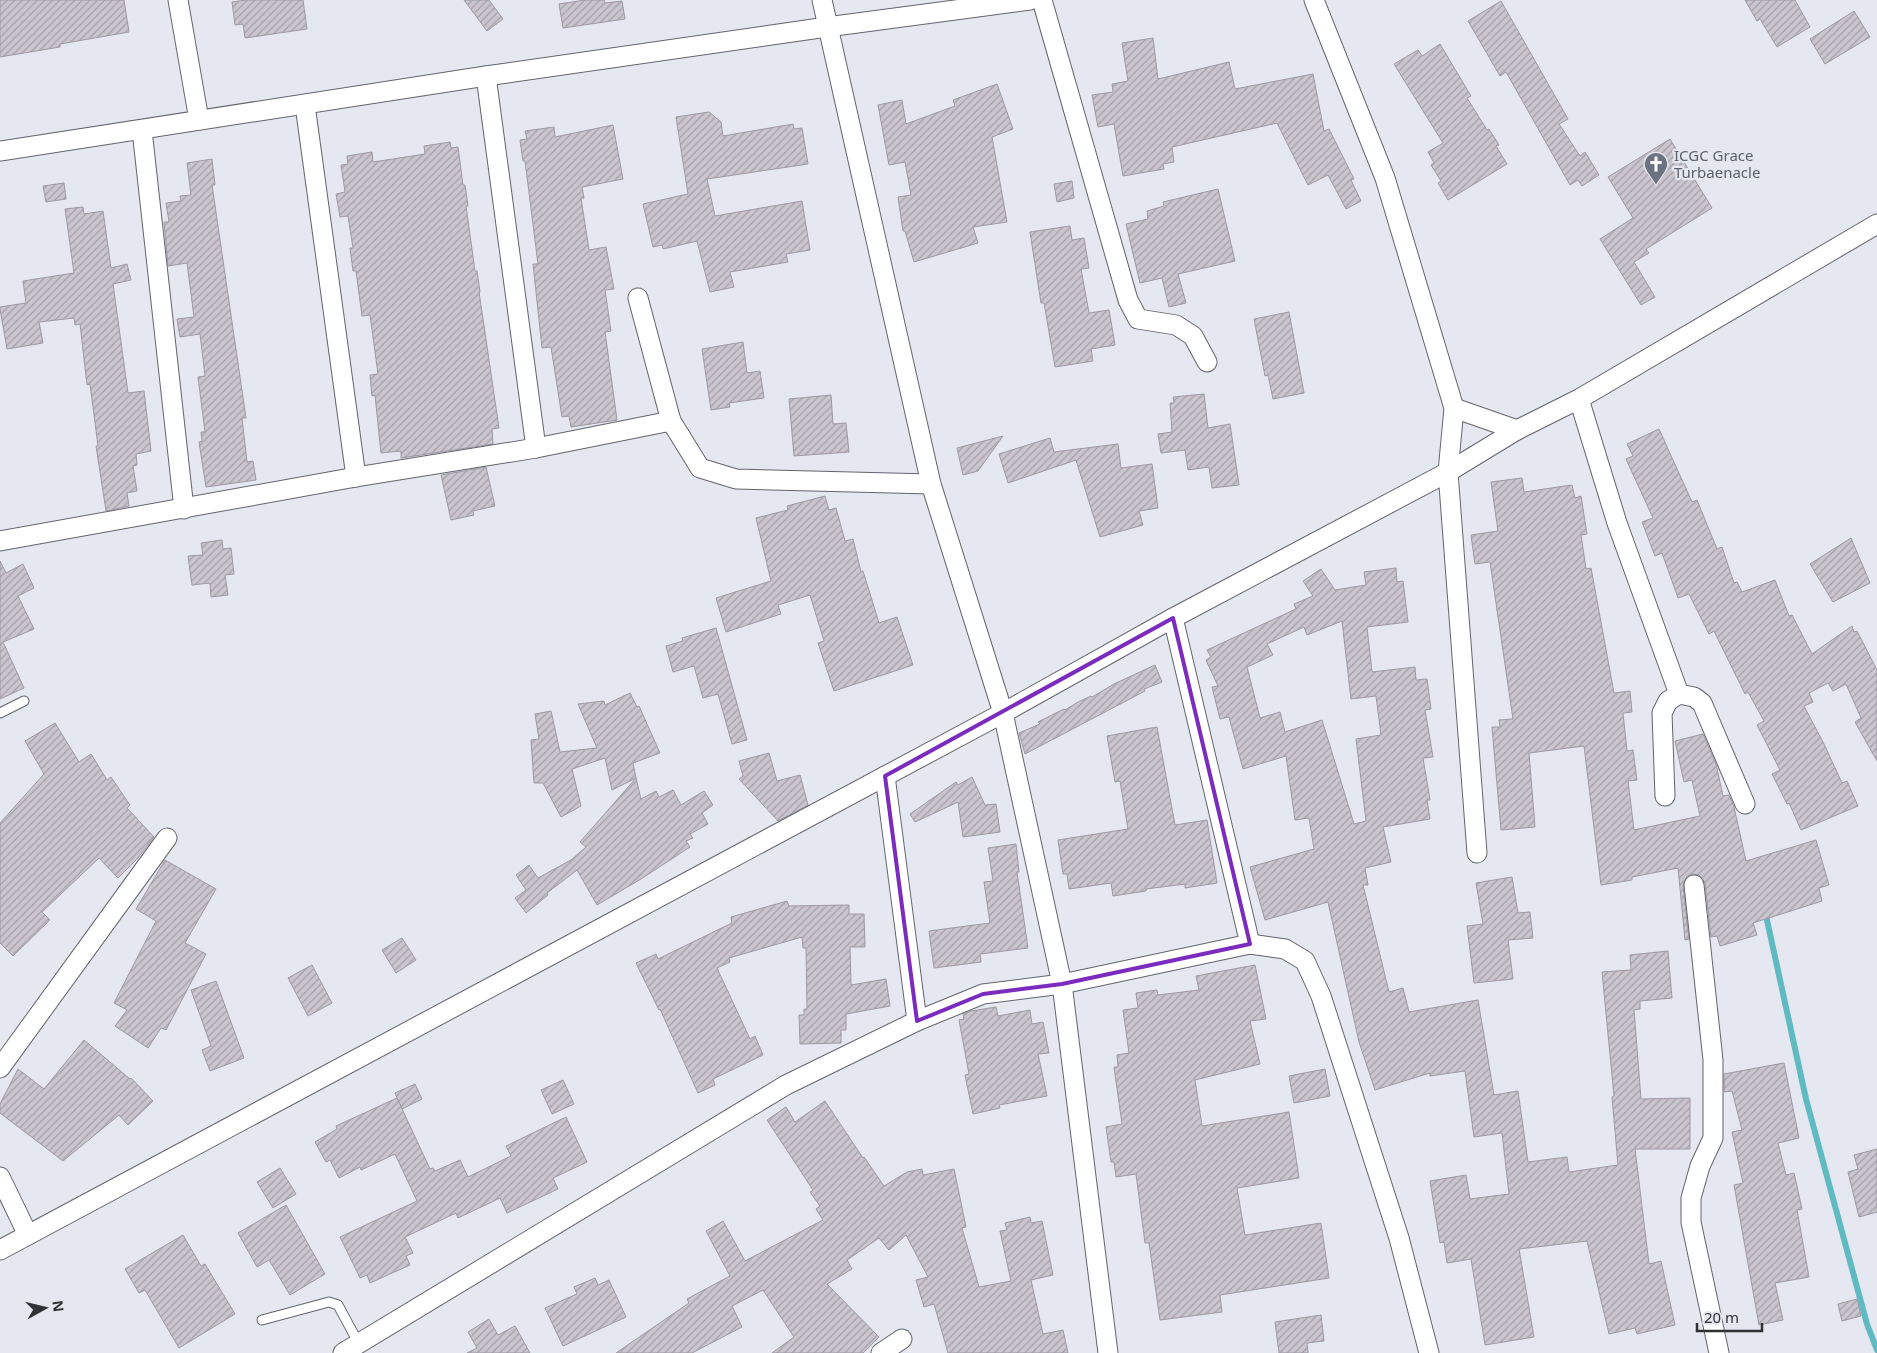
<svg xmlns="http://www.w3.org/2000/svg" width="1877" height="1353" viewBox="0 0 1877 1353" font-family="'Noto Sans',sans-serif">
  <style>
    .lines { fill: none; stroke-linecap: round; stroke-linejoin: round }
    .stream { stroke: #60bac2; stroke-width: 6 }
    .building { fill: url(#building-hatch); stroke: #9e99a2; fill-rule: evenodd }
    .service-casing { stroke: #63656d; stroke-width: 11 }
    .minor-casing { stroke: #63656d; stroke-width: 21 }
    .service { stroke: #fff; stroke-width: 9 }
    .minor { stroke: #fff; stroke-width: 19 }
    .marked { fill: none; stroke: #7b2cbf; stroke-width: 4; stroke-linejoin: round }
    .labels { text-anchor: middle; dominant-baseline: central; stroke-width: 4.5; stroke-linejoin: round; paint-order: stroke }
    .worship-label { font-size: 15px; fill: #5b616d; stroke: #e5e7f1; text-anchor: start }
  </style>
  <defs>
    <pattern id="building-hatch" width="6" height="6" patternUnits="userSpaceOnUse" patternTransform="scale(1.25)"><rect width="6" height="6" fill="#cac5ce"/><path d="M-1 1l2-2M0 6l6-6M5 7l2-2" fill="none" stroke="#a5a1a8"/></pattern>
  </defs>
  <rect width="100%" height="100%" fill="#e5e7f1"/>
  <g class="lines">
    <polyline class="stream" points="1765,911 1806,1099 1867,1324 1877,1350"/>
  </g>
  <g class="building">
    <polygon points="0,0 124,0 129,32 60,44 60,47 0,57"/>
    <polygon points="246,0 303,0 307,29 245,38 243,24 235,25 232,2"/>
    <polygon points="464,0 489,0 503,19 487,31"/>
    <polygon points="585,0 604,0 605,3 622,1 625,19 563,28 559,4"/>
    <polygon points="1745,0 1795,0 1810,27 1777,47 1760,19 1757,21"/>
    <polygon points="1501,1 1568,119 1559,124 1580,156 1585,152 1599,175 1582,186 1578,180 1570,185 1506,72 1500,76 1468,21"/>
    <polygon points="1854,11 1870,37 1825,64 1810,39"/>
    <polygon points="1153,38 1158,79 1229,62 1235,89 1313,74 1324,131 1329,129 1354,179 1351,180 1361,201 1346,209 1328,175 1308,185 1277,123 1172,147 1174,162 1163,164 1164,169 1123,176 1114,124 1098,127 1092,95 1113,92 1112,84 1128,81 1122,43"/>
    <polygon points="1440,44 1471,96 1467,98 1487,130 1489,129 1499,145 1496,146 1507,164 1448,200 1438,183 1441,181 1431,165 1434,163 1428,152 1443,143 1394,64 1418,50 1422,56"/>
    <polygon points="997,84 1013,129 992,137 1007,222 973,227 978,243 914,262 905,231 903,231 898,197 911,195 905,162 889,165 878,105 902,100 906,124 955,106 953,100"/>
    <polygon points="709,112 721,122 723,136 793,124 794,129 802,128 808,164 707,179 715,216 802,201 810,250 786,254 788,262 730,272 734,287 710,292 697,241 663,249 662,245 653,247 643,204 688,194 676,117"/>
    <polygon points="613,125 623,179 582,187 584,198 581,198 589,250 606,247 614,289 605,290 611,331 605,332 617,420 571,427 569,416 562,417 551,347 542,348 533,264 538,264 525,161 523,161 520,140 527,139 525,131 554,127 555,137"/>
    <polygon points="1670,139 1712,208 1646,249 1649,253 1634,262 1655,297 1641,305 1600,239 1633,218 1608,177"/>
    <polygon points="450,142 451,148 458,147 463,185 465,185 468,206 466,206 475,271 477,271 480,292 479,292 499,428 492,429 493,444 401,458 401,451 381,453 375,395 372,396 370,375 378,374 370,315 362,316 356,271 353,271 350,248 353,248 348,216 340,217 336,194 345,192 341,165 348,164 347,156 372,152 373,162 425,154 424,146"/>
    <polygon points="212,159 215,185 212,185 246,418 242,418 247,462 253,461 256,480 206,487 199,442 202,441 201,432 205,432 198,377 205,376 200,334 180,337 177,319 194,317 187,263 168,266 164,222 169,222 166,203 181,201 180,196 191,195 187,163"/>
    <polygon points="1072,181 1074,198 1057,202 1054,184"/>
    <polygon points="64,183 66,199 46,202 43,186"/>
    <polygon points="1218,189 1235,261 1178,274 1186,303 1169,307 1162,278 1140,283 1126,224 1148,219 1147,211 1164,206 1163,202"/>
    <polygon points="83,207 84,214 103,211 111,268 127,264 131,280 113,284 128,393 144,391 151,451 136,454 137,465 133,466 137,491 127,493 129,506 106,511 96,446 98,446 90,384 87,385 80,324 75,325 74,318 39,322 43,343 7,349 0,309 0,307 26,303 23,281 74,273 65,209"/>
    <polygon points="1070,226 1072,240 1084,238 1089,268 1081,269 1089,313 1109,310 1115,345 1091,349 1093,361 1055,367 1044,303 1041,303 1030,232"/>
    <polygon points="1289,312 1304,393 1273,399 1268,375 1265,376 1254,319"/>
    <polygon points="743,342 747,373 760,371 764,398 729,403 730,407 711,410 702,349"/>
    <polygon points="1204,394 1208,428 1230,424 1239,485 1212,488 1209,467 1188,470 1185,450 1161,453 1158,434 1172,432 1170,403 1174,403 1173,397"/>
    <polygon points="831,395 833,424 846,423 849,452 794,456 789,399"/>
    <polygon points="1659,429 1692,502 1697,500 1717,549 1722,547 1734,583 1737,582 1742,592 1775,580 1789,616 1792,615 1812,654 1852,626 1854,632 1857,631 1877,670 1877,761 1855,722 1861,718 1846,684 1833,691 1828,683 1809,693 1813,702 1804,706 1824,744 1842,783 1847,781 1858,806 1801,830 1789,803 1787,804 1772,774 1780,770 1757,725 1764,721 1748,692 1745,694 1714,631 1709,634 1689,594 1678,598 1662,553 1655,556 1642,522 1653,518 1626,459 1633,456 1627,444"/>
    <polygon points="1003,436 978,471 963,475 957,448"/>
    <polygon points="1050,438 1054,452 1118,444 1121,468 1152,464 1158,508 1139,511 1143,525 1100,537 1076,460 1008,483 999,454"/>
    <polygon points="486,467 495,506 473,511 474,515 451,520 441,475"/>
    <polygon points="1522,478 1524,492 1572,485 1575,498 1581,496 1587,534 1581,535 1586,569 1591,568 1614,693 1630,691 1632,712 1623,713 1627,751 1633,750 1637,780 1628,781 1634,830 1700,816 1692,780 1684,782 1675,741 1703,734 1716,764 1723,796 1729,795 1734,807 1746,861 1816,840 1829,885 1819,888 1822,901 1753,923 1757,935 1720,946 1717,936 1711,937 1705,883 1699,875 1692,874 1687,876 1683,886 1689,939 1685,940 1678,868 1632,877 1632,880 1601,885 1584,746 1529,753 1535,827 1501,830 1492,727 1500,727 1499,720 1513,719 1490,562 1475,564 1471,535 1498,531 1491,482"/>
    <polygon points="825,496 829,510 836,508 845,541 853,539 861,572 863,571 879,623 897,617 913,665 834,691 818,643 824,641 810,595 778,605 781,614 726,632 716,598 771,581 756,518 788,510 787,506"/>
    <polygon points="1851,538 1870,583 1833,602 1810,564"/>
    <polygon points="222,540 223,549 231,548 234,574 225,575 228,595 211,597 210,583 192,585 188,556 203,555 201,543"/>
    <polygon points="0,561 6,573 23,564 34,588 18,596 34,629 3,642 24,688 0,699"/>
    <path d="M1396,568L1397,582L1403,581L1408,622L1367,627L1372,672L1415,667L1416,680L1427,679L1431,709L1425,710L1433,757L1423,758L1430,800H1427L1430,819L1383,827L1391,862L1365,868L1368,885H1363L1389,992L1403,988L1409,1012L1478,1000L1494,1095L1518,1091L1528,1162L1567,1157L1569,1172L1618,1165L1612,1097L1614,1096L1602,972L1631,970L1630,955L1668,951L1672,998L1640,1001V1009L1634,1010L1641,1099L1690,1098V1149H1635L1649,1264L1661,1261L1675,1325L1637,1334L1635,1328L1609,1334L1587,1241L1519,1249L1534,1337L1485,1345L1471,1259L1447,1263L1444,1242L1440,1243L1430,1181L1466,1175L1470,1199L1509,1194L1502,1133L1474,1137L1465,1071L1430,1076V1073L1375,1090L1359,1042L1328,902L1265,920L1250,867L1314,849L1309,818L1295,820L1286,756L1243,769L1229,717L1220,719L1212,687L1218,686L1206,660L1211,657L1207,650L1296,609L1294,604L1313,596L1303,581L1321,569L1335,590L1366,585L1364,572ZM1342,621L1351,699L1376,696L1381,735L1356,739L1366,821L1354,824L1322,720L1285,732L1280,712L1260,718L1247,667L1273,655L1267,644L1304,627L1307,635Z"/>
    <polygon points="716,628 747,740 732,744 718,694 703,698 694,666 673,672 666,646 683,641 682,638"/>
    <polygon points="1155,665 1162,682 1144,689 1145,691 1025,754 1019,733 1040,724 1038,722 1064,709 1065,710 1078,702 1091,696 1092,697 1114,684"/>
    <polygon points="630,693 637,707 639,706 660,753 633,763 636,778 612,790 605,758 572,769 581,806 561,817 543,783 534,783 531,740 539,739 535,714 551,711 560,752 597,748 578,704 604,701 605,705"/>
    <polygon points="55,723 79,762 91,754 107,780 111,777 130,805 127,808 154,837 138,858 118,878 99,858 42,912 50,920 13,956 0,943 0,823 44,774 25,741"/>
    <polygon points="1157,727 1175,825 1207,820 1217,883 1185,888 1185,884 1146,889 1146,891 1113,896 1111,883 1069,889 1067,874 1063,874 1058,840 1128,829 1120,781 1115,782 1107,736"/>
    <polygon points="769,753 777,781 800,775 808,805 778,821 739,779 743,776 739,761"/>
    <polygon points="972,777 985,805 996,804 1000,832 963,837 958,802 915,822 910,814 956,782 958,785"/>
    <polygon points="636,778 641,799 656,791 659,797 673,790 681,805 704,791 713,805 702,813 708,824 690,834 693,838 686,841 690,847 641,879 597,905 577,870 547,893 548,895 526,913 515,898 526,890 516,875 529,865 538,878 571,860 586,847 580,842"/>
    <polygon points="1016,844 1019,872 1017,872 1028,948 980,954 981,962 934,968 929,931 990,923 984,882 993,881 988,848"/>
    <polygon points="165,860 216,889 185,943 206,954 166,1030 161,1028 148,1048 115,1026 127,1010 114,1003 156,921 136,909"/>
    <polygon points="1512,877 1518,913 1530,912 1533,938 1508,940 1513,979 1474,983 1467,926 1483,924 1476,883"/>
    <polygon points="787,901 789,906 849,905 849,914 864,914 865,947 850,947 851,985 886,979 890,1006 846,1014 846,1030 841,1030 841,1043 800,1044 799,1015 804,1015 804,1009 807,1009 806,948 803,948 802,937 729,958 730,962 717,968 750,1039 755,1036 763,1055 713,1079 715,1085 698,1093 660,1009 659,1010 636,963 654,955 656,954 658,959 732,923 731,917"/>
    <polygon points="402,938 416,960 396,973 382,950"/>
    <polygon points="312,965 332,1003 308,1016 288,978"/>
    <polygon points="1255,965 1266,1019 1250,1021 1260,1064 1195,1080 1202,1126 1289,1112 1299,1178 1237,1188 1245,1235 1321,1223 1329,1278 1220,1295 1222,1312 1160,1320 1149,1243 1145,1243 1136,1174 1116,1177 1114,1162 1111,1162 1106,1127 1122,1124 1114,1067 1118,1067 1117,1055 1129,1053 1123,1010 1138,1008 1136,993 1157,990 1158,995 1199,990 1196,976"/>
    <polygon points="216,981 244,1058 210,1071 202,1050 211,1046 191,990"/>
    <polygon points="996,1007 998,1016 1030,1010 1032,1024 1043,1022 1049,1053 1038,1054 1047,1096 999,1105 1000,1108 973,1114 965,1075 969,1074 959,1020 964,1019 963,1014 971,1011"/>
    <polygon points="84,1040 130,1079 131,1078 153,1101 128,1125 119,1115 63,1161 0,1113 0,1104 18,1069 44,1089"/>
    <polygon points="1784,1063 1799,1138 1778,1143 1786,1175 1794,1173 1802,1209 1797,1210 1809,1277 1775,1283 1783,1320 1759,1325 1734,1185 1743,1183 1732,1132 1742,1130 1732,1091 1724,1092 1724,1074"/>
    <polygon points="1325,1069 1330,1096 1294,1103 1289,1076"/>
    <polygon points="563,1080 574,1104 552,1114 541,1090"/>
    <polygon points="415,1084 422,1099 402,1109 395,1093"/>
    <polygon points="397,1098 430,1169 433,1168 435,1171 460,1160 468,1177 511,1156 506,1146 566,1117 587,1162 553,1178 558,1189 507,1213 500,1198 458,1218 456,1213 405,1237 413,1253 406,1256 410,1265 370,1283 367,1275 360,1278 340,1237 417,1201 395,1154 361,1170 360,1167 339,1178 330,1160 326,1162 315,1142 337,1129 336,1126"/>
    <polygon points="825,1101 863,1158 864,1157 884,1186 907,1172 922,1169 923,1175 954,1169 966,1227 962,1228 979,1287 1011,1281 1000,1231 1007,1230 1005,1223 1030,1217 1031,1223 1042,1221 1053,1275 1031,1280 1043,1334 1063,1330 1068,1353 948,1353 934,1304 924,1307 916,1280 928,1277 906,1235 889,1250 879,1238 847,1260 852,1269 827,1284 879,1337 863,1353 772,1353 794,1337 763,1290 732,1306 742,1327 692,1353 616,1353 689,1303 687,1299 730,1276 706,1231 723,1221 745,1261 823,1220 816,1209 820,1206 810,1192 813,1190 767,1120 786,1107 795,1122"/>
    <polygon points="1877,1149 1877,1212 1859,1217 1848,1172 1858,1169 1854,1155"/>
    <polygon points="280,1168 296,1194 273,1208 257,1182"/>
    <polygon points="286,1205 325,1274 290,1295 269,1260 257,1267 238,1233"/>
    <polygon points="183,1235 201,1266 205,1264 235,1314 179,1348 145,1290 139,1293 125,1269"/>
    <polygon points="595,1278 598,1285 609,1280 626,1317 563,1346 545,1308 577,1294 574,1287"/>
    <polygon points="1857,1299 1861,1316 1842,1321 1838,1304"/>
    <polygon points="1321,1315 1324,1341 1307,1343 1308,1353 1279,1353 1275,1322"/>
    <polygon points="489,1319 498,1335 515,1326 530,1353 467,1353 477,1348 468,1332"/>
  </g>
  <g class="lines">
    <g class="service-casing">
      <g id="service">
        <polyline points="0,713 24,701"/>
        <polyline points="262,1320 329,1302 338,1305 359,1344"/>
      </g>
    </g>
    <g class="minor-casing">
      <g id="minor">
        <polyline points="178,0 199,120"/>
        <polyline points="822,0 931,484 1003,713 1062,984 1108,1353"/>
        <polyline points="1042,0 1128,300 1138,319 1176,325 1193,336 1207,362"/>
        <polyline points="1314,0 1385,178 1454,408 1448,472 1477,853"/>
        <polyline points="486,76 536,448"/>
        <polyline points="305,105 356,477"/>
        <polyline points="142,130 184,509"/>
        <polyline points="0,151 486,76 827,27 1030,0"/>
        <polyline points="638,298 671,421 700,468 736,479 931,484"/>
        <polyline points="1579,399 1617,523 1679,694"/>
        <polyline points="1454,408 1517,430"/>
        <polyline points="0,541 356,477 536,448 671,421"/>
        <polyline points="1173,618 1250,944"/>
        <polyline points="885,776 917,1021"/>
        <polyline points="1665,796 1662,713 1668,701 1679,694 1694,697 1702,703 1745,804"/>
        <polyline points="1694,885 1713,1060 1713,1138 1700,1166 1691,1198 1691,1222 1719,1353"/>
        <polyline points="0,1068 167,838"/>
        <polyline points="0,1177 28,1235"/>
        <polyline points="0,1250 1003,713 1173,618 1448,472 1517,430 1579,399 1877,224"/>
        <polyline points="343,1353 786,1085 917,1021 983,994 1062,984 1250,944 1285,949 1305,961 1321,996 1399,1238 1429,1353"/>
        <polyline points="881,1353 902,1339"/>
      </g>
    </g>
    <use href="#service" class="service"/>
    <use href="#minor" class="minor"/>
  </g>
  <path class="marked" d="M1173,618L1250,944L1062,984L983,994L917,1021L885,776Z"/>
  <defs>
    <g id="church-pin" transform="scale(1.25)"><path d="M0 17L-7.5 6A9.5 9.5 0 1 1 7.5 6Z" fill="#6b7280" stroke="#e5e7f1"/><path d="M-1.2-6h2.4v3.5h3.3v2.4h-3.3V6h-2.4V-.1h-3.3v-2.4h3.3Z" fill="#fff"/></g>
  </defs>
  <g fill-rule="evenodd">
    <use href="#church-pin" x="1656" y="164"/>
  </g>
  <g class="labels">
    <g class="worship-label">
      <text x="1674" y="155">ICGC Grace<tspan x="1674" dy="17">Turbaenacle</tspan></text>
    </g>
  </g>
  <g transform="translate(45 1308) rotate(82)" stroke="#e5e7f1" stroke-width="4" paint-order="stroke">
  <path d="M0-4L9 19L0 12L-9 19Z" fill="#313235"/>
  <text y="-8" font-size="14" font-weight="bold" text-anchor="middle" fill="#313235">N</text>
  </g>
  <path d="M1697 1323v8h65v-8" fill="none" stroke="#313235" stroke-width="2.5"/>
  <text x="1704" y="1323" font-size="15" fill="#313235" stroke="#e5e7f1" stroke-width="4" paint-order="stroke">20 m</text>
</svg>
